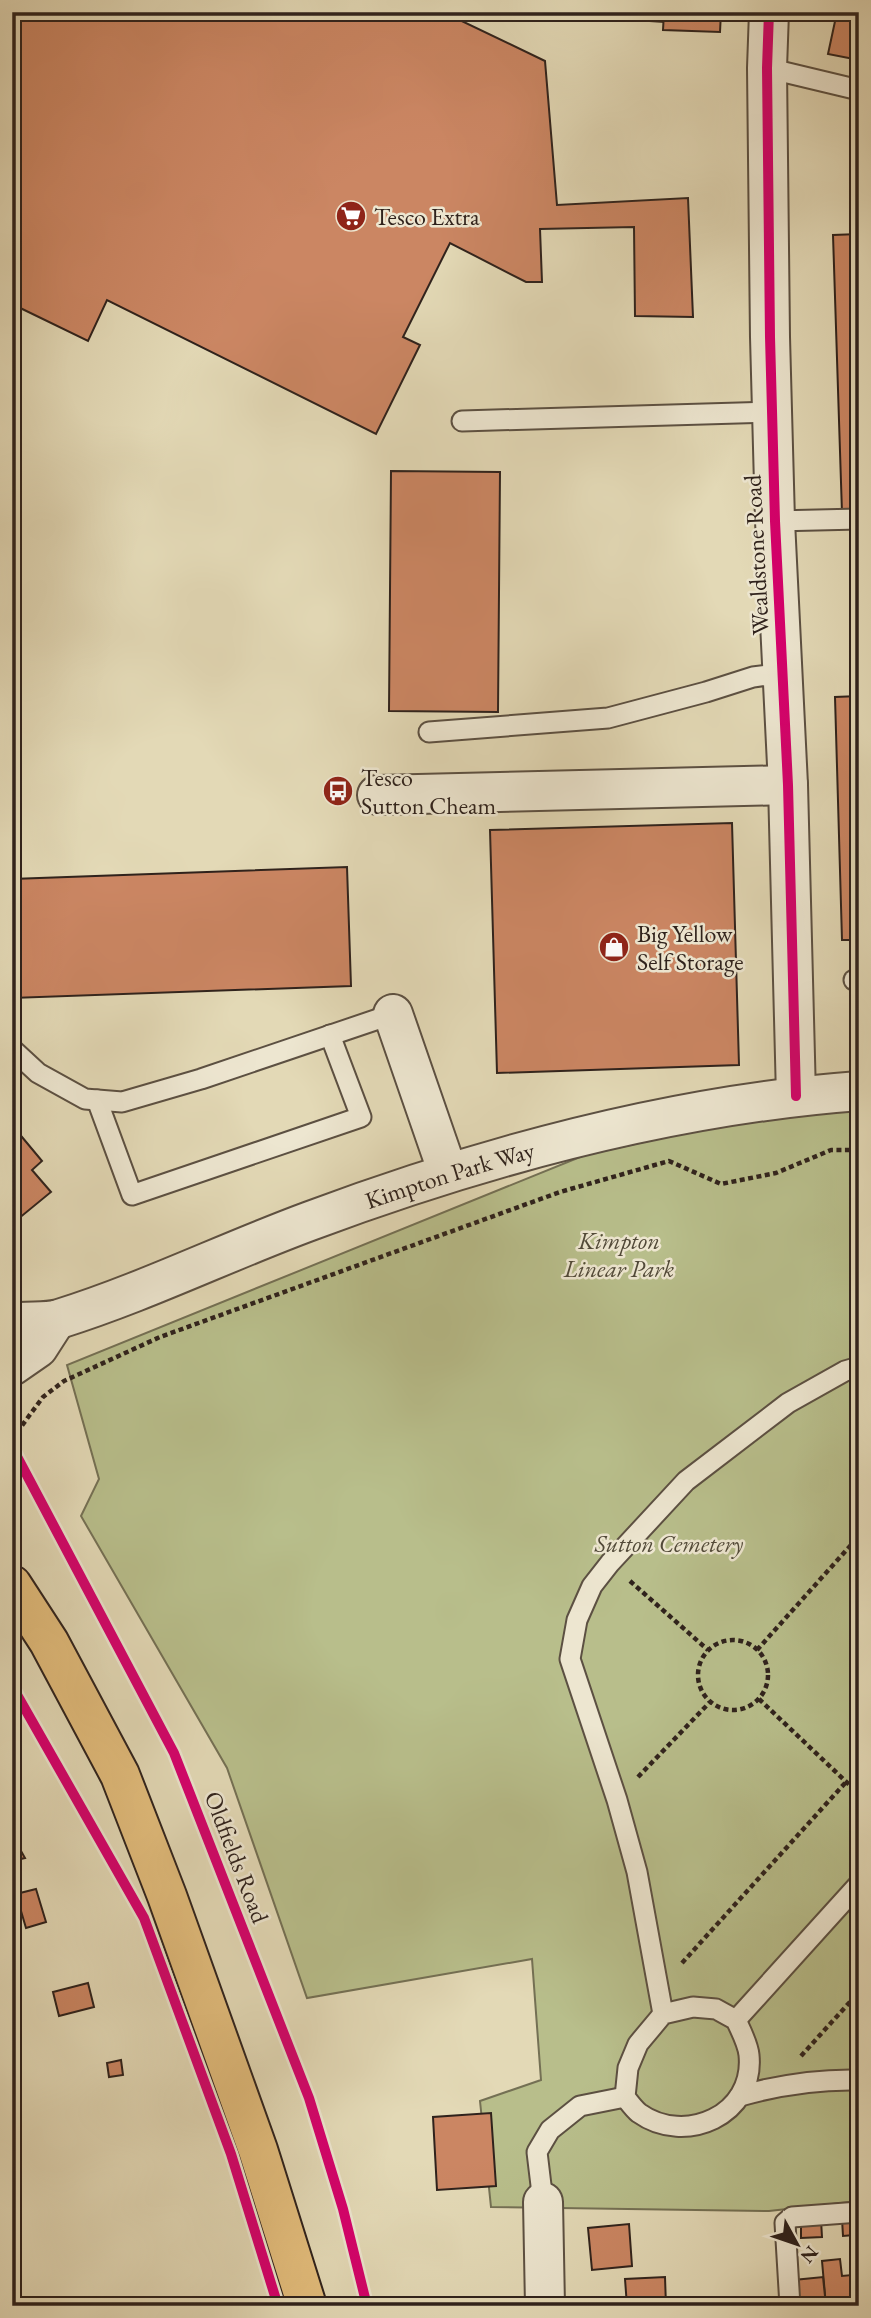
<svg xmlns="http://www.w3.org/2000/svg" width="871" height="2318" viewBox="0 0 871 2318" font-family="'EB Garamond',serif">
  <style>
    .green { fill: #b8be8b; stroke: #747054; stroke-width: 2 }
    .building { fill: #cb8663; stroke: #2f221c; stroke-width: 2 }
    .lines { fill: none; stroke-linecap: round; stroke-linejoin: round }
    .lane-casing { stroke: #5c5042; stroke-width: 23 }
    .street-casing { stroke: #5c5042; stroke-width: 42 }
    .highway-casing { stroke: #2f221c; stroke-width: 42 }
    .path { stroke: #2f221c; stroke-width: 4.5; stroke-dasharray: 5 3.5; stroke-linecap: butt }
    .lane { stroke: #ede6d0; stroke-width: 19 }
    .street { stroke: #ede6d0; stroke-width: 38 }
    .highway { stroke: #e2bc7b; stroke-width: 38 }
    .cycleway-casing { stroke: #ede6d0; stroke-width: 15 }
    .cycleway { stroke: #d6006c; stroke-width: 10 }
    .labels { text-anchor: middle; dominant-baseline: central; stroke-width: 5; stroke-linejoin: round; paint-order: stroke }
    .poi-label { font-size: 24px; fill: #2f221c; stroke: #ede6d0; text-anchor: start }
    .street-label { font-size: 24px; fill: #2f221c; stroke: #ede6d0 }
    .park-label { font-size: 24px; font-style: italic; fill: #514938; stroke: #ede6d0 }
  </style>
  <rect width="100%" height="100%" fill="#e3d9b6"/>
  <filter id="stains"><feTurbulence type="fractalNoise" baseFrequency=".00286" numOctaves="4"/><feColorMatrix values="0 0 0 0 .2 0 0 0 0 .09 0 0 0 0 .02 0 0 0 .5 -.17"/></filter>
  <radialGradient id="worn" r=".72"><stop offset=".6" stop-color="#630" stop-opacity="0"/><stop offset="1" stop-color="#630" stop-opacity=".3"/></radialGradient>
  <polygon class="green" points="859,1100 859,2201 769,2211 491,2207 480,2101 541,2080 532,1959 307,1998 227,1768 81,1516 99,1479 67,1365 585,1155 734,1122 766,1121 806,1107"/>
  <g class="building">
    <polygon points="12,12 443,12 545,61 557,205 688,198 693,317 635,316 634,227 540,229 542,282 526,282 450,243 403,337 420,345 376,434 107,300 88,341 12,304"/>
    <polygon points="572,12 664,12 664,22 572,16"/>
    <polygon points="664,12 721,12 720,32 663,30"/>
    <polygon points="837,12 859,12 859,60 828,54"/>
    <polygon points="859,234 859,513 842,513 833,235"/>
    <polygon points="391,471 500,472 498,712 389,711"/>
    <polygon points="859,696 859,940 842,940 835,697"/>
    <polygon points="732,823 739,1065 497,1073 490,830"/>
    <polygon points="347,867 351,986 12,998 12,879"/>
    <polygon points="12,1125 42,1161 32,1170 51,1192 12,1224"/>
    <polygon points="12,1835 25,1858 12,1861"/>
    <polygon points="36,1889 46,1922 26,1928 16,1894"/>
    <polygon points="88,1983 94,2007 59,2016 53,1992"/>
    <polygon points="121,2060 123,2075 109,2077 107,2063"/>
    <polygon points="491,2113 496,2186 437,2190 433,2117"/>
    <polygon points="852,2218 854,2235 843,2236 842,2219"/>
    <polygon points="821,2220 822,2237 801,2238 801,2221"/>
    <polygon points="629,2224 632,2266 592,2270 588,2228"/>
    <polygon points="840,2259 842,2276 852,2275 854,2306 826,2306 822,2261"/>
    <polygon points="665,2277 666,2306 627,2306 625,2279"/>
    <polygon points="823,2277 826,2306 797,2306 794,2280"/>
  </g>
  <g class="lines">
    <g class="lane-casing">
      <g id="lane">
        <polyline points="767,68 859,90"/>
        <polyline points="462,421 772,412"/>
        <polyline points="775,521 859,519"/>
        <polyline points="429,732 608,718 706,692 753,677 783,673"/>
        <polyline points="854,980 859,980"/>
        <polyline points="12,1049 38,1073 85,1099 122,1102 201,1079 393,1014"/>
        <polyline points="97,1100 132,1195 361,1117 330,1035"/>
        <path d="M693,2007L716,2009L736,2020C741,2031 748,2044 749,2055C755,2115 685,2146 639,2113C634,2109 629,2102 625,2097L628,2068L638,2044L663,2014Z"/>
        <polyline points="663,2014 637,1872 617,1800 570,1659 577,1620 592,1586 610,1563 686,1481 788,1403 845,1371 859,1367"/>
        <polyline points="736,2020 859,1884"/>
        <path d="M740,2096C779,2085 818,2079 859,2080"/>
        <polyline points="543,2202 537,2152 550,2130 580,2106 625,2097"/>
        <polyline points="790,2306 785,2223 792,2217 859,2212"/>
      </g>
    </g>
    <g class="street-casing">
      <g id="street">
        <polyline points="769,12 767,68 770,337 775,521 788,785 796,1096"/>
        <polyline points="377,795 788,785"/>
        <polyline points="393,1014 448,1173"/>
        <path id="s1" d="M12,1323C27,1320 45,1323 59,1319C145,1292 226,1252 310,1221C487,1155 671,1105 859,1091"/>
        <polyline points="12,1366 38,1348 56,1320"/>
        <polyline points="543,2202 545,2306"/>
      </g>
    </g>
    <g class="highway-casing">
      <polyline id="highway" points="12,1585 49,1642 120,1775 167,1896 258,2150 307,2306"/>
    </g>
    <g class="path">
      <polyline points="12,1439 43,1397 64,1381 160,1337 560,1192 669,1161 721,1184 776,1173 831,1150 859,1150"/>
      <polyline points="630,1581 708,1650"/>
      <circle cx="733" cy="1675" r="35"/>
      <polyline points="757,1650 859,1536"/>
      <polyline points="12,1686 111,1860"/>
      <polyline points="759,1699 859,1794"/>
      <polyline points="638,1777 710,1702"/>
      <polyline points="682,1963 846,1782"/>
      <polyline points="801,2056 859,1992"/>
    </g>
    <use href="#lane" class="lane"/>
    <use href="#street" class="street"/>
    <use href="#highway" class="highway"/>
    <g class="cycleway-casing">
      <g id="cycleway">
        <polyline points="769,12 767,68 770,337 775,521 788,785 796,1096"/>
        <polyline points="12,1447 174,1753 309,2098 343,2209 367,2306"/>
        <polyline points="12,1686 144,1918 231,2154 278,2306"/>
      </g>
    </g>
    <use href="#cycleway" class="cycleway"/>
  </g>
  <defs>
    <g id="supermarket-disc" transform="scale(1.575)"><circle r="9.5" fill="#8f2418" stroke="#ede6d0"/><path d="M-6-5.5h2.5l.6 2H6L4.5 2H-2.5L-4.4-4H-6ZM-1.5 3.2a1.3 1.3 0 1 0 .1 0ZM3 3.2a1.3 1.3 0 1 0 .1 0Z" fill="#fff"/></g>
    <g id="bus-disc" transform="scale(1.575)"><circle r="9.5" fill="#8f2418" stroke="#ede6d0"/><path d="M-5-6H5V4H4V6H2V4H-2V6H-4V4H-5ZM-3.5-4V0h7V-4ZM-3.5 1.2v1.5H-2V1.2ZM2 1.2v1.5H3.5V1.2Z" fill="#fff"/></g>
    <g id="shop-disc" transform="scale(1.575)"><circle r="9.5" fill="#8f2418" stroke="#ede6d0"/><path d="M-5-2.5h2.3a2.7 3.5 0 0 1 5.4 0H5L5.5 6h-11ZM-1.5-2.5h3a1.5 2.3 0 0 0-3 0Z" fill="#fff"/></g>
  </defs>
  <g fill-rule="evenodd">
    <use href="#supermarket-disc" x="351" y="216"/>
    <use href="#bus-disc" x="338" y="791"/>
    <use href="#shop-disc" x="614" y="947"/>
  </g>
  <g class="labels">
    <g class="poi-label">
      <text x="374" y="216">Tesco Extra</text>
      <text x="361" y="777">Tesco<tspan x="361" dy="28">Sutton Cheam</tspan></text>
      <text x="637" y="933">Big Yellow<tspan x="637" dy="28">Self Storage</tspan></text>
    </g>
    <g class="street-label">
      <text transform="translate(756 555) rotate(-93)">Wealdstone Road</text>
      <text stroke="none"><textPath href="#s1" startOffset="464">Kimpton Park Way</textPath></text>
      <text transform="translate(237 1857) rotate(69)">Oldfields Road</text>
    </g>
    <g class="park-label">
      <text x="619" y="1240">Kimpton<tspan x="619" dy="28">Linear Park</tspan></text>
      <text x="669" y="1543">Sutton Cemetery</text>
    </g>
  </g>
  <rect width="871" height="2318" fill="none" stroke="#e3d9b6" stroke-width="42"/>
  <rect x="14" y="14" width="843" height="2290" fill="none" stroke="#2f221c" stroke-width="3.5"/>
  <rect x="21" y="21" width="829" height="2276" fill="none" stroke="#2f221c" stroke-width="2"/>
  <g transform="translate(797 2244) rotate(130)" stroke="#ede6d0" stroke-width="5" paint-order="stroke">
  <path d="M0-5L12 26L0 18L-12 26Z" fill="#2f221c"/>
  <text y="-10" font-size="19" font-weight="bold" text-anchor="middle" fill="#2f221c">N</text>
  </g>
  <rect width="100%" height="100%" filter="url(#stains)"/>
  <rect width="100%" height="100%" fill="url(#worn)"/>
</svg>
